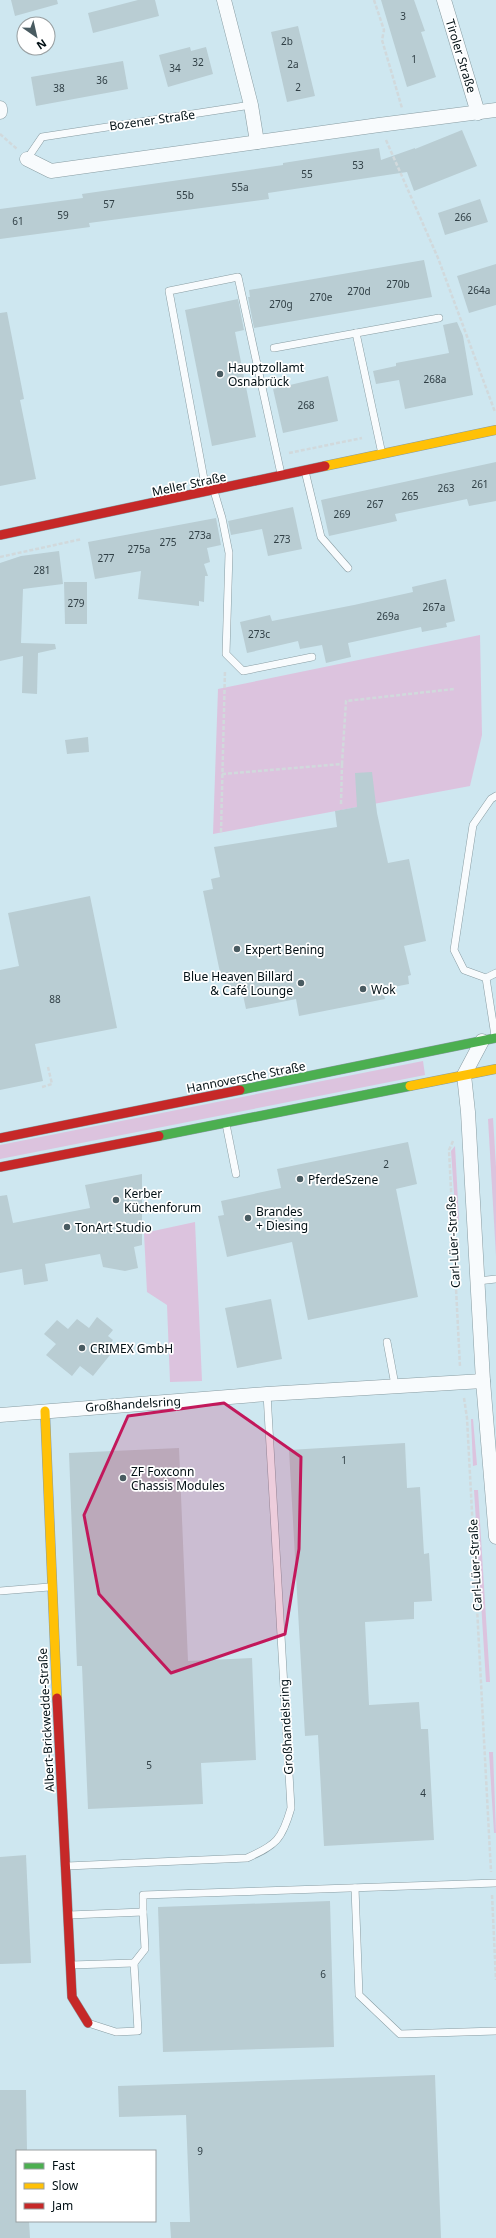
<svg xmlns="http://www.w3.org/2000/svg" width="496" height="2238" viewBox="0 0 496 2238" font-family="'Noto Sans',sans-serif">
  <style>
    .green { fill: #dcc3de }
    .building { fill: #b9cdd3 }
    .lines { fill: none; stroke-linecap: round; stroke-linejoin: round }
    .lane-casing { stroke: #889ca2; stroke-width: 8 }
    .street-casing { stroke: #889ca2; stroke-width: 15 }
    .fast-casing { stroke: #889ca2; stroke-width: 10 }
    .slow-casing { stroke: #889ca2; stroke-width: 10 }
    .jam-casing { stroke: #889ca2; stroke-width: 10 }
    .path { stroke: #d1d9dc; stroke-width: 2.5; stroke-dasharray: 4 2; stroke-linecap: butt }
    .lane { stroke: #f8fbfd; stroke-width: 7 }
    .street { stroke: #f8fbfd; stroke-width: 14 }
    .fast { stroke: #4caf50; stroke-width: 9 }
    .slow { stroke: #ffc107; stroke-width: 9 }
    .jam { stroke: #c62828; stroke-width: 9 }
    .marked { fill: #c2185b; fill-opacity: 0.2; stroke: #c2185b; stroke-width: 3; stroke-linejoin: round }
    .poi-dot { fill: #495b61; stroke: #fff; stroke-width: 1.5 }
    .labels { text-anchor: middle; dominant-baseline: central; stroke-width: 3.5; stroke-linejoin: round; paint-order: stroke }
    .number-label { font-size: 10px; fill: #2f3e44 }
    .street-label { font-size: 12px; fill: #010f14; stroke: #fff }
    .poi-label { font-size: 12px; fill: #010f14; stroke: #fff; text-anchor: start }
  </style>
  <rect width="100%" height="100%" fill="#cee7f0"/>
  <g class="green">
    <polygon points="480,635 482,735 470,786 213,834 218,689"/>
    <polygon points="423,1061 425,1075 0,1159 0,1145"/>
    <polygon points="493,1118 496,1167 496,1256 488,1119"/>
    <polygon points="455,1146 459,1220 456,1221 451,1151"/>
    <polygon points="195,1222 202,1381 170,1382 167,1305 147,1292 144,1233"/>
    <polygon points="471,1419 473,1419 477,1465 473,1466"/>
    <polygon points="474,1490 478,1490 490,1682 486,1682"/>
    <polygon points="489,1752 493,1752 496,1833 494,1833"/>
  </g>
  <g class="building">
    <polygon points="11,0 57,0 58,4 15,16"/>
    <polygon points="138,0 155,0 159,16 93,33 88,13"/>
    <polygon points="381,0 414,0 425,31 421,32 436,77 407,87"/>
    <polygon points="298,26 315,96 287,102 271,32"/>
    <polygon points="190,47 191,51 206,47 213,74 168,87 159,55"/>
    <polygon points="123,61 128,89 36,106 31,77"/>
    <polygon points="462,130 477,166 414,191 407,172 268,193 269,199 89,223 90,227 0,239 0,209 83,198 82,194 283,165 283,163 379,148 381,160 415,148 415,149"/>
    <polygon points="480,199 488,222 445,235 438,213"/>
    <polygon points="424,260 432,297 254,328 248,297 250,297 249,290"/>
    <polygon points="496,264 496,305 469,313 457,276"/>
    <polygon points="238,299 244,330 235,332 256,437 212,446 185,310"/>
    <polygon points="7,312 24,399 20,400 36,479 0,486 0,313"/>
    <polygon points="457,322 463,336 473,395 405,409 399,380 376,384 373,371 396,366 396,363 449,353 443,325"/>
    <polygon points="328,376 338,421 283,433 273,389"/>
    <polygon points="496,462 496,501 469,506 467,499 395,514 397,521 329,536 321,500"/>
    <polygon points="293,507 302,549 268,556 262,529 231,535 228,521"/>
    <polygon points="216,518 221,545 207,548 210,562 204,564 208,576 205,576 204,602 199,601 199,606 138,599 141,571 95,579 88,542"/>
    <polygon points="59,551 63,584 23,589 21,643 55,644 56,649 38,653 37,694 22,693 23,656 0,661 0,563 21,556"/>
    <polygon points="446,579 455,621 446,623 447,627 422,632 421,627 348,643 351,657 326,663 322,645 300,649 298,641 247,653 240,622 270,615 272,621 354,605 413,592 412,587"/>
    <polygon points="64,582 87,582 87,624 65,624"/>
    <polygon points="88,737 89,752 67,754 65,740"/>
    <polygon points="372,772 377,813 388,863 409,859 426,941 404,946 411,975 408,976 409,984 383,989 385,999 299,1016 296,999 246,1009 243,995 222,982 203,891 213,889 211,879 220,877 214,847 337,827 335,811 357,807 355,773"/>
    <polygon points="90,896 117,1028 35,1044 43,1081 0,1090 0,970 19,966 8,913"/>
    <polygon points="408,1142 417,1184 396,1189 418,1297 308,1320 292,1242 227,1257 218,1216 224,1215 221,1201 281,1188 277,1169"/>
    <polygon points="142,1174 142,1245 134,1247 138,1268 125,1271 103,1267 100,1254 45,1264 48,1281 24,1285 22,1269 0,1273 0,1196 7,1195 13,1223 90,1208 85,1185"/>
    <polygon points="271,1299 282,1359 237,1368 225,1308"/>
    <polygon points="97,1317 113,1330 108,1336 113,1340 109,1346 114,1350 93,1376 80,1366 72,1376 46,1355 56,1344 44,1334 57,1320 68,1329 77,1319 89,1328"/>
    <polygon points="405,1443 407,1488 420,1487 424,1554 429,1553 432,1601 414,1602 414,1619 365,1622 369,1705 419,1702 421,1729 428,1729 434,1840 324,1846 318,1735 305,1736 289,1450"/>
    <polygon points="179,1448 188,1661 252,1658 256,1760 201,1763 203,1804 88,1809 82,1666 77,1666 69,1453"/>
    <polygon points="26,1855 31,1963 0,1964 0,1857"/>
    <polygon points="330,1901 334,2047 163,2052 158,1907"/>
    <polygon points="435,2075 441,2238 171,2238 170,2222 190,2222 186,2115 119,2117 118,2086"/>
    <polygon points="0,2090 26,2090 27,2151 17,2151 17,2221 29,2221 30,2238 0,2238"/>
  </g>
  <g class="lines">
    <g class="lane-casing">
      <g id="lane">
        <polyline points="27,159 42,137 251,105"/>
        <polyline points="356,333 382,454"/>
        <polyline points="274,348 439,318"/>
        <polyline points="305,471 321,537 348,568"/>
        <polyline points="206,490 169,291 238,277 281,474"/>
        <polyline points="214,491 222,518 229,553 226,654 243,671 312,657"/>
        <polyline points="496,796 491,799 473,825 454,950 464,970 486,978 496,973"/>
        <polyline points="486,978 495,1036"/>
        <polyline points="226,1124 236,1174"/>
        <polyline points="478,1281 496,1279"/>
        <polyline points="387,1342 395,1385"/>
        <polyline points="0,1591 49,1587"/>
        <path d="M67,1866L247,1858C276,1845 282,1840 291,1808L267,1394"/>
        <polyline points="355,1888 359,1995 400,2034 496,2031"/>
        <polyline points="69,1915 143,1912 143,1895 496,1883"/>
        <polyline points="71,1965 134,1963"/>
        <polyline points="88,2023 116,2032 138,2031 134,1963 145,1949 143,1912"/>
      </g>
    </g>
    <g class="street-casing">
      <g id="street">
        <polyline points="224,0 251,105 257,142"/>
        <polyline points="444,0 478,113"/>
        <polyline points="0,108 0,112"/>
        <polyline points="27,159 51,171 379,125 496,110"/>
        <polyline points="482,1041 464,1075 468,1112 483,1381 496,1537"/>
        <polyline points="0,1415 267,1394 483,1381"/>
      </g>
    </g>
    <g class="fast-casing">
      <g id="fast">
        <polyline points="240,1090 496,1038"/>
        <polyline points="159,1136 410,1086"/>
      </g>
    </g>
    <g class="slow-casing">
      <g id="slow">
        <polyline points="325,466 496,430"/>
        <polyline points="410,1086 496,1069"/>
        <polyline points="45,1411 57,1698"/>
      </g>
    </g>
    <g class="jam-casing">
      <g id="jam">
        <polyline points="0,535 325,466"/>
        <polyline points="0,1138 240,1090"/>
        <polyline points="0,1167 159,1136"/>
        <polyline points="57,1698 72,1997 88,2023"/>
      </g>
    </g>
    <g class="path">
      <polyline points="374,0 384,30 382,40 402,108"/>
      <polyline points="0,134 17,149"/>
      <polyline points="386,140 438,258 495,412"/>
      <polyline points="289,453 362,438"/>
      <polyline points="0,557 82,539"/>
      <polyline points="222,774 342,764 346,701 454,689"/>
      <polyline points="341,804 342,764"/>
      <polyline points="221,832 225,670"/>
      <polyline points="42,1087 52,1084 48,1067"/>
      <polyline points="453,1141 449,1150 460,1367"/>
      <polyline points="464,1398 467,1418 491,1872"/>
      <polyline points="492,1895 496,1980"/>
    </g>
    <use href="#lane" class="lane"/>
    <use href="#street" class="street"/>
    <use href="#fast" class="fast"/>
    <use href="#slow" class="slow"/>
    <use href="#jam" class="jam"/>
  </g>
  <path class="marked" d="M224,1403L301,1457L299,1549L285,1634L171,1673L99,1594L84,1515L128,1416Z"/>
  <g class="poi-dot">
    <circle cx="220" cy="374" r="4"/>
    <circle cx="237" cy="949" r="4"/>
    <circle cx="301" cy="983" r="4"/>
    <circle cx="363" cy="989" r="4"/>
    <circle cx="300" cy="1179" r="4"/>
    <circle cx="116" cy="1200" r="4"/>
    <circle cx="248" cy="1218" r="4"/>
    <circle cx="67" cy="1227" r="4"/>
    <circle cx="82" cy="1348" r="4"/>
    <circle cx="123" cy="1478" r="4"/>
  </g>
  <g class="labels">
    <g class="number-label">
      <text x="403" y="16">3</text>
      <text x="287" y="41">2b</text>
      <text x="414" y="59">1</text>
      <text x="198" y="62">32</text>
      <text x="293" y="64">2a</text>
      <text x="175" y="68">34</text>
      <text x="102" y="80">36</text>
      <text x="298" y="87">2</text>
      <text x="59" y="88">38</text>
      <text x="358" y="165">53</text>
      <text x="307" y="174">55</text>
      <text x="240" y="187">55a</text>
      <text x="185" y="195">55b</text>
      <text x="109" y="204">57</text>
      <text x="63" y="215">59</text>
      <text x="463" y="217">266</text>
      <text x="18" y="221">61</text>
      <text x="398" y="284">270b</text>
      <text x="479" y="290">264a</text>
      <text x="359" y="291">270d</text>
      <text x="321" y="297">270e</text>
      <text x="281" y="304">270g</text>
      <text x="435" y="379">268a</text>
      <text x="306" y="405">268</text>
      <text x="480" y="484">261</text>
      <text x="446" y="488">263</text>
      <text x="410" y="496">265</text>
      <text x="375" y="504">267</text>
      <text x="342" y="514">269</text>
      <text x="200" y="535">273a</text>
      <text x="282" y="539">273</text>
      <text x="168" y="542">275</text>
      <text x="139" y="549">275a</text>
      <text x="106" y="558">277</text>
      <text x="42" y="570">281</text>
      <text x="76" y="603">279</text>
      <text x="434" y="607">267a</text>
      <text x="388" y="616">269a</text>
      <text x="259" y="634">273c</text>
      <text x="55" y="999">88</text>
      <text x="386" y="1164">2</text>
      <text x="344" y="1460">1</text>
      <text x="149" y="1765">5</text>
      <text x="423" y="1793">4</text>
      <text x="323" y="1974">6</text>
      <text x="200" y="2151">9</text>
    </g>
    <g class="street-label">
      <text transform="translate(461 56) rotate(73)">Tiroler Straße</text>
      <text transform="translate(152 120) rotate(-8)">Bozener Straße</text>
      <text transform="translate(189 484) rotate(-12)">Meller Straße</text>
      <text transform="translate(246 1077) rotate(-11)">Hannoversche Straße</text>
      <text transform="translate(453 1242) rotate(-93)">Carl-Lüer-Straße</text>
      <text transform="translate(133 1404) rotate(-4)">Großhandelsring</text>
      <text transform="translate(475 1565) rotate(-93)">Carl-Lüer-Straße</text>
      <text transform="translate(46 1720) rotate(-93)">Albert-Brickwedde-Straße</text>
      <text transform="translate(286 1727) rotate(-93)">Großhandelsring</text>
    </g>
    <g class="poi-label">
      <text x="228" y="367">Hauptzollamt<tspan x="228" dy="14">Osnabrück</tspan></text>
      <text x="245" y="949">Expert Bening</text>
      <text x="293" y="976" text-anchor="end">Blue Heaven Billard<tspan x="293" dy="14">&amp; Café Lounge</tspan></text>
      <text x="371" y="989">Wok</text>
      <text x="308" y="1179">PferdeSzene</text>
      <text x="124" y="1193">Kerber<tspan x="124" dy="14">Küchenforum</tspan></text>
      <text x="256" y="1211">Brandes<tspan x="256" dy="14">+ Diesing</tspan></text>
      <text x="75" y="1227">TonArt Studio</text>
      <text x="90" y="1348">CRIMEX GmbH</text>
      <text x="131" y="1471">ZF Foxconn<tspan x="131" dy="14">Chassis Modules</tspan></text>
    </g>
  </g>
  <rect x="16" y="2150" width="140" height="72" fill="#ffffff" stroke="#999fa1"/>
  <rect x="24" y="2163" width="20" height="6" fill="#4caf50" stroke="#999fa1"/>
  <text x="52" y="2170" font-size="12" fill="#010f14">Fast</text>
  <rect x="24" y="2183" width="20" height="6" fill="#ffc107" stroke="#999fa1"/>
  <text x="52" y="2190" font-size="12" fill="#010f14">Slow</text>
  <rect x="24" y="2203" width="20" height="6" fill="#c62828" stroke="#999fa1"/>
  <text x="52" y="2210" font-size="12" fill="#010f14">Jam</text>
  <g transform="translate(36 36) rotate(146)"><circle r="19" fill="#ffffff" stroke="#999fa1"/>
  <path d="M0-3L7 15L0 10L-7 15Z" fill="#495b61"/>
  <text y="-6" font-size="11" font-weight="bold" text-anchor="middle" fill="#010f14">N</text>
  </g>
</svg>
